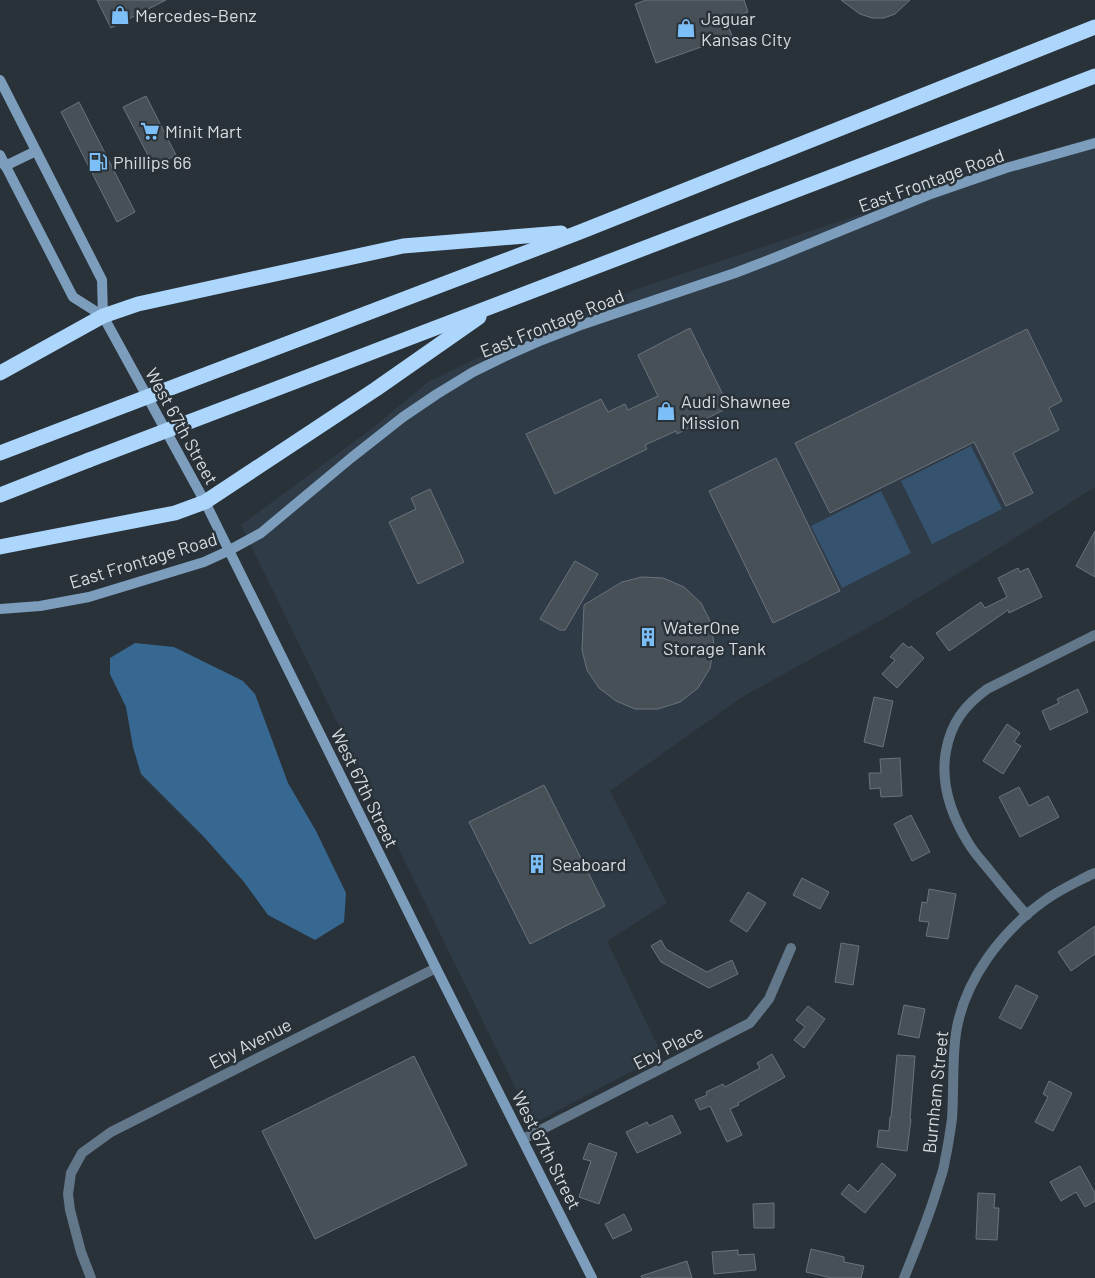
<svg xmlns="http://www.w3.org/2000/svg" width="1095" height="1278" viewBox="0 0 1095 1278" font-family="Barlow,sans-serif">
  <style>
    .built { fill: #2f3c48 }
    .green { fill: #35536e }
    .water { fill: #366891 }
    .building { fill: #474f57; stroke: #6a737c }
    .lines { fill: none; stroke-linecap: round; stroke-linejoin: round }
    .street { stroke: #62778a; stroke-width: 10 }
    .secondary { stroke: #7c9ebc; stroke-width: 10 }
    .highway { stroke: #acd6fc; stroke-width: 15 }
    .highway-bridge { stroke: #acd6fc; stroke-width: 15 }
    .labels { text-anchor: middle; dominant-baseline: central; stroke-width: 5; stroke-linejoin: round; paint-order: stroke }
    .poi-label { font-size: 18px; fill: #d7dce1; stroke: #2a3239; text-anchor: start }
    .street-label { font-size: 18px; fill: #d7dce1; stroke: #2a3239 }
  </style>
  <rect width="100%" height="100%" fill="#2a3239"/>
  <polygon class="built" points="1095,136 1095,487 996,550 887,617 742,697 610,791 667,903 607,941 662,1055 533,1124 241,525 374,427 428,382 508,343 637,289"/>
  <g class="green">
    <polygon points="971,446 1002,509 932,544 901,481"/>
    <polygon points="881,491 911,553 842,588 811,526"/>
  </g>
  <polygon class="water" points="135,643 174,647 243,681 255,694 288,783 316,831 346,893 344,922 315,940 268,915 244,882 204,837 141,774 133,747 126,707 110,674 110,658"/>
  <g class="building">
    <polygon points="97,0 166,0 111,28"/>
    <polygon points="646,0 744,0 748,12 726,20 732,36 656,63 635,4"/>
    <polygon points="841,0 910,0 895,14 884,18 872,18 860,14"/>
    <polygon points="146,96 176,155 154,167 123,107"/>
    <polygon points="79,102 135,212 117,222 61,112"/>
    <polygon points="690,328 729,407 677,434 676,431 645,445 647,449 555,494 526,434 601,399 608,412 625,404 628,410 658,396 638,355"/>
    <polygon points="1027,329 1062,401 1049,408 1059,430 1013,453 1033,493 1006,506 974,442 830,513 795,443"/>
    <polygon points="776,458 840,591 773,623 709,491"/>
    <polygon points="430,489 464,562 418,584 389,522 416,509 411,498"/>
    <polygon points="1095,531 1095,577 1076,566"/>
    <polygon points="575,561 598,574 565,630 560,630 540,619"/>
    <polygon points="1018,568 1020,572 1028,568 1042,597 1009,613 1008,610 949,651 936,633 981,602 985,608 1007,597 998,578"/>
    <polygon points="642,577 663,578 684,587 701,603 711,623 714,646 710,668 698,688 680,702 658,709 635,709 616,701 599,688 587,670 582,650 584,605 622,582"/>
    <polygon points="903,643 909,648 911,646 924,658 897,688 882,674 895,660 890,657"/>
    <polygon points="1078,689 1088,712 1050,730 1042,711 1059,703 1057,699"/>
    <polygon points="874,697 893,701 883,747 864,742"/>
    <polygon points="1007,724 1020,733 1014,742 1021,746 1003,774 983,761"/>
    <polygon points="900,758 902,796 881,797 880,788 870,789 869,773 881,773 880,759"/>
    <polygon points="544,785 605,906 530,944 469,822"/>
    <polygon points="1019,787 1029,806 1048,796 1059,817 1020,837 999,797"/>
    <polygon points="911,815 930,852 912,861 894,824"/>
    <polygon points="802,878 829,892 820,909 793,895"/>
    <polygon points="929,889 956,894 948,939 926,936 929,922 919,921 922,902 927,903"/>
    <polygon points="748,892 766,903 747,932 730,921"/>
    <polygon points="1095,926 1095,954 1071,971 1058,952"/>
    <polygon points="661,940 666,949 707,972 732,960 738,974 709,988 661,962 651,946"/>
    <polygon points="841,943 859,946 853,985 835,982"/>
    <polygon points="1016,985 1038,996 1021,1029 999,1018"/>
    <polygon points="904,1005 925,1009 919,1038 898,1034"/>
    <polygon points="808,1006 825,1019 804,1048 794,1040 805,1027 796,1020"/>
    <polygon points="772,1054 785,1077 738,1103 739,1105 730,1109 742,1135 727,1142 710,1106 700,1110 695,1100 707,1095 706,1092 723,1084 725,1087 760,1068 757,1063"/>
    <polygon points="897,1055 915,1056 910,1119 911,1119 907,1151 877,1147 879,1130 889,1131 890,1117 891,1117"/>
    <polygon points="414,1056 467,1165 315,1239 262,1131"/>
    <polygon points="1049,1081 1072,1093 1053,1131 1035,1122 1048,1097 1043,1094"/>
    <polygon points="672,1115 681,1133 637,1153 626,1132 647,1122 649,1126"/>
    <polygon points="589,1143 617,1153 599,1204 579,1197 591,1161 583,1159"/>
    <polygon points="882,1163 896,1175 865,1213 841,1194 849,1184 858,1192"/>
    <polygon points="1080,1166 1095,1193 1095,1201 1085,1207 1076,1192 1061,1201 1050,1182"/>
    <polygon points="978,1193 995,1194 994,1208 999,1208 997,1240 976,1239"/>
    <polygon points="774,1203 774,1228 754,1228 753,1204"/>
    <polygon points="624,1214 632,1230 613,1239 605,1224"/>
    <polygon points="811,1249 844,1257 844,1262 864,1266 861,1278 832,1278 806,1272"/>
    <polygon points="738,1250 738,1255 754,1254 756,1270 714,1274 712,1252"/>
    <polygon points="687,1261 692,1278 642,1278 641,1276"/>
  </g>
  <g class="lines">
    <g class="street">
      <path d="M1027,915C1014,901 1002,886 990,871C983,862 975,854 969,844C951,815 940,784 946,751C951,723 964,706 987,689L1095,635"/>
      <polyline points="523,1139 750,1023 769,999 791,948"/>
      <polyline points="91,1278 81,1252 70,1210 68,1194 71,1173 82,1153 111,1132 436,968"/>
      <path d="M904,1278C916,1248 929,1217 938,1186C941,1177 944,1169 945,1160C948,1147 950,1133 952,1119C954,1090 952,1061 956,1033C964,980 1002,931 1044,901C1059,890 1075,883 1090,875L1095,873"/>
    </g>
    <g class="secondary">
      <polyline points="0,80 102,280 103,316 205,502 436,968 592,1278"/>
      <polyline points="0,155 73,297 103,316"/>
      <polyline points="5,166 36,151"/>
      <polyline points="0,609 40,606 89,597 204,562 228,551 261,533 351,458 403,417 437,394 473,372 508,355 542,340 578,326 735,273 779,256 928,195 1006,168 1095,143"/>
    </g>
    <g class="highway">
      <polyline points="231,365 580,232 1095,27"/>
      <polyline points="0,373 103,316 138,304 403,246 561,233"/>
      <polyline points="244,401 1095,76"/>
      <polyline points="0,453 76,424"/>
      <polyline points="0,495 89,460"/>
      <polyline points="0,547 175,513 205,502 376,389 479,317"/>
    </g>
    <g class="highway-bridge">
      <polyline points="76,424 231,365"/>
      <polyline points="89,460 244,401"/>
    </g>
  </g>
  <defs>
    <g id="shop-bare" transform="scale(1.5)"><path d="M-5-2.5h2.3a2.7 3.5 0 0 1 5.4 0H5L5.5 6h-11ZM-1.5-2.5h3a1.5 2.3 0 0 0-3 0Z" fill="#7bbef8" stroke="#2a3239" stroke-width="2.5" paint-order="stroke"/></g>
    <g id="supermarket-bare" transform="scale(1.5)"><path d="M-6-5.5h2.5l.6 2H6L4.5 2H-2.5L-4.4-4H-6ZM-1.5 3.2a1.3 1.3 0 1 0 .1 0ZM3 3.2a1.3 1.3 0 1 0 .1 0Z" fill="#7bbef8" stroke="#2a3239" stroke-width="2.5" paint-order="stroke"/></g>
    <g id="fuel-bare" transform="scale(1.5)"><path d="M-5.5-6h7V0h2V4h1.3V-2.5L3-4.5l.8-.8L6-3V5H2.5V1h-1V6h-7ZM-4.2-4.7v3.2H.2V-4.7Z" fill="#7bbef8" stroke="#2a3239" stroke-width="2.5" paint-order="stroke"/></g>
    <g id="building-bare" transform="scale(1.5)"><path d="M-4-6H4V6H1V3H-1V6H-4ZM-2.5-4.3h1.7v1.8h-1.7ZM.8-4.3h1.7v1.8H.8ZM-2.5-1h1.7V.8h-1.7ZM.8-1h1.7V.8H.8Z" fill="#7bbef8" stroke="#2a3239" stroke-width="2.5" paint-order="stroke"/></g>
  </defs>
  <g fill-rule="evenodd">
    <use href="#shop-bare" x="120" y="15"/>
    <use href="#shop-bare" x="686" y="28"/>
    <use href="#supermarket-bare" x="150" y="131"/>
    <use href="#fuel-bare" x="98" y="162"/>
    <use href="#shop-bare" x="666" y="411"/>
    <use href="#building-bare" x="648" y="637"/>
    <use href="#building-bare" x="537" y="864"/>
  </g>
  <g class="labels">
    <g class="poi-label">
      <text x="135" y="15">Mercedes-Benz</text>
      <text x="701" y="18">Jaguar<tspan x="701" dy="21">Kansas City</tspan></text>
      <text x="165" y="131">Minit Mart</text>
      <text x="113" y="162">Phillips 66</text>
      <text x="681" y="401">Audi Shawnee<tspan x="681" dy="21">Mission</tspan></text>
      <text x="663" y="627">WaterOne<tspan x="663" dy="21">Storage Tank</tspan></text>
      <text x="552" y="864">Seaboard</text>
    </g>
    <g class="street-label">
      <text transform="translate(931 180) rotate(-20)">East Frontage Road</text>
      <text transform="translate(552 323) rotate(-22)">East Frontage Road</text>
      <text transform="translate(182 426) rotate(61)">West 67th Street</text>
      <text transform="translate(143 560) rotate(-17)">East Frontage Road</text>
      <text transform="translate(365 788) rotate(64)">West 67th Street</text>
      <text transform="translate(250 1043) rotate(-27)">Eby Avenue</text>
      <text transform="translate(668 1047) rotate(-27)">Eby Place</text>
      <text transform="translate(935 1092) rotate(-84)">Burnham Street</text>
      <text transform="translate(547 1150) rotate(63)">West 67th Street</text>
    </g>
  </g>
</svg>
